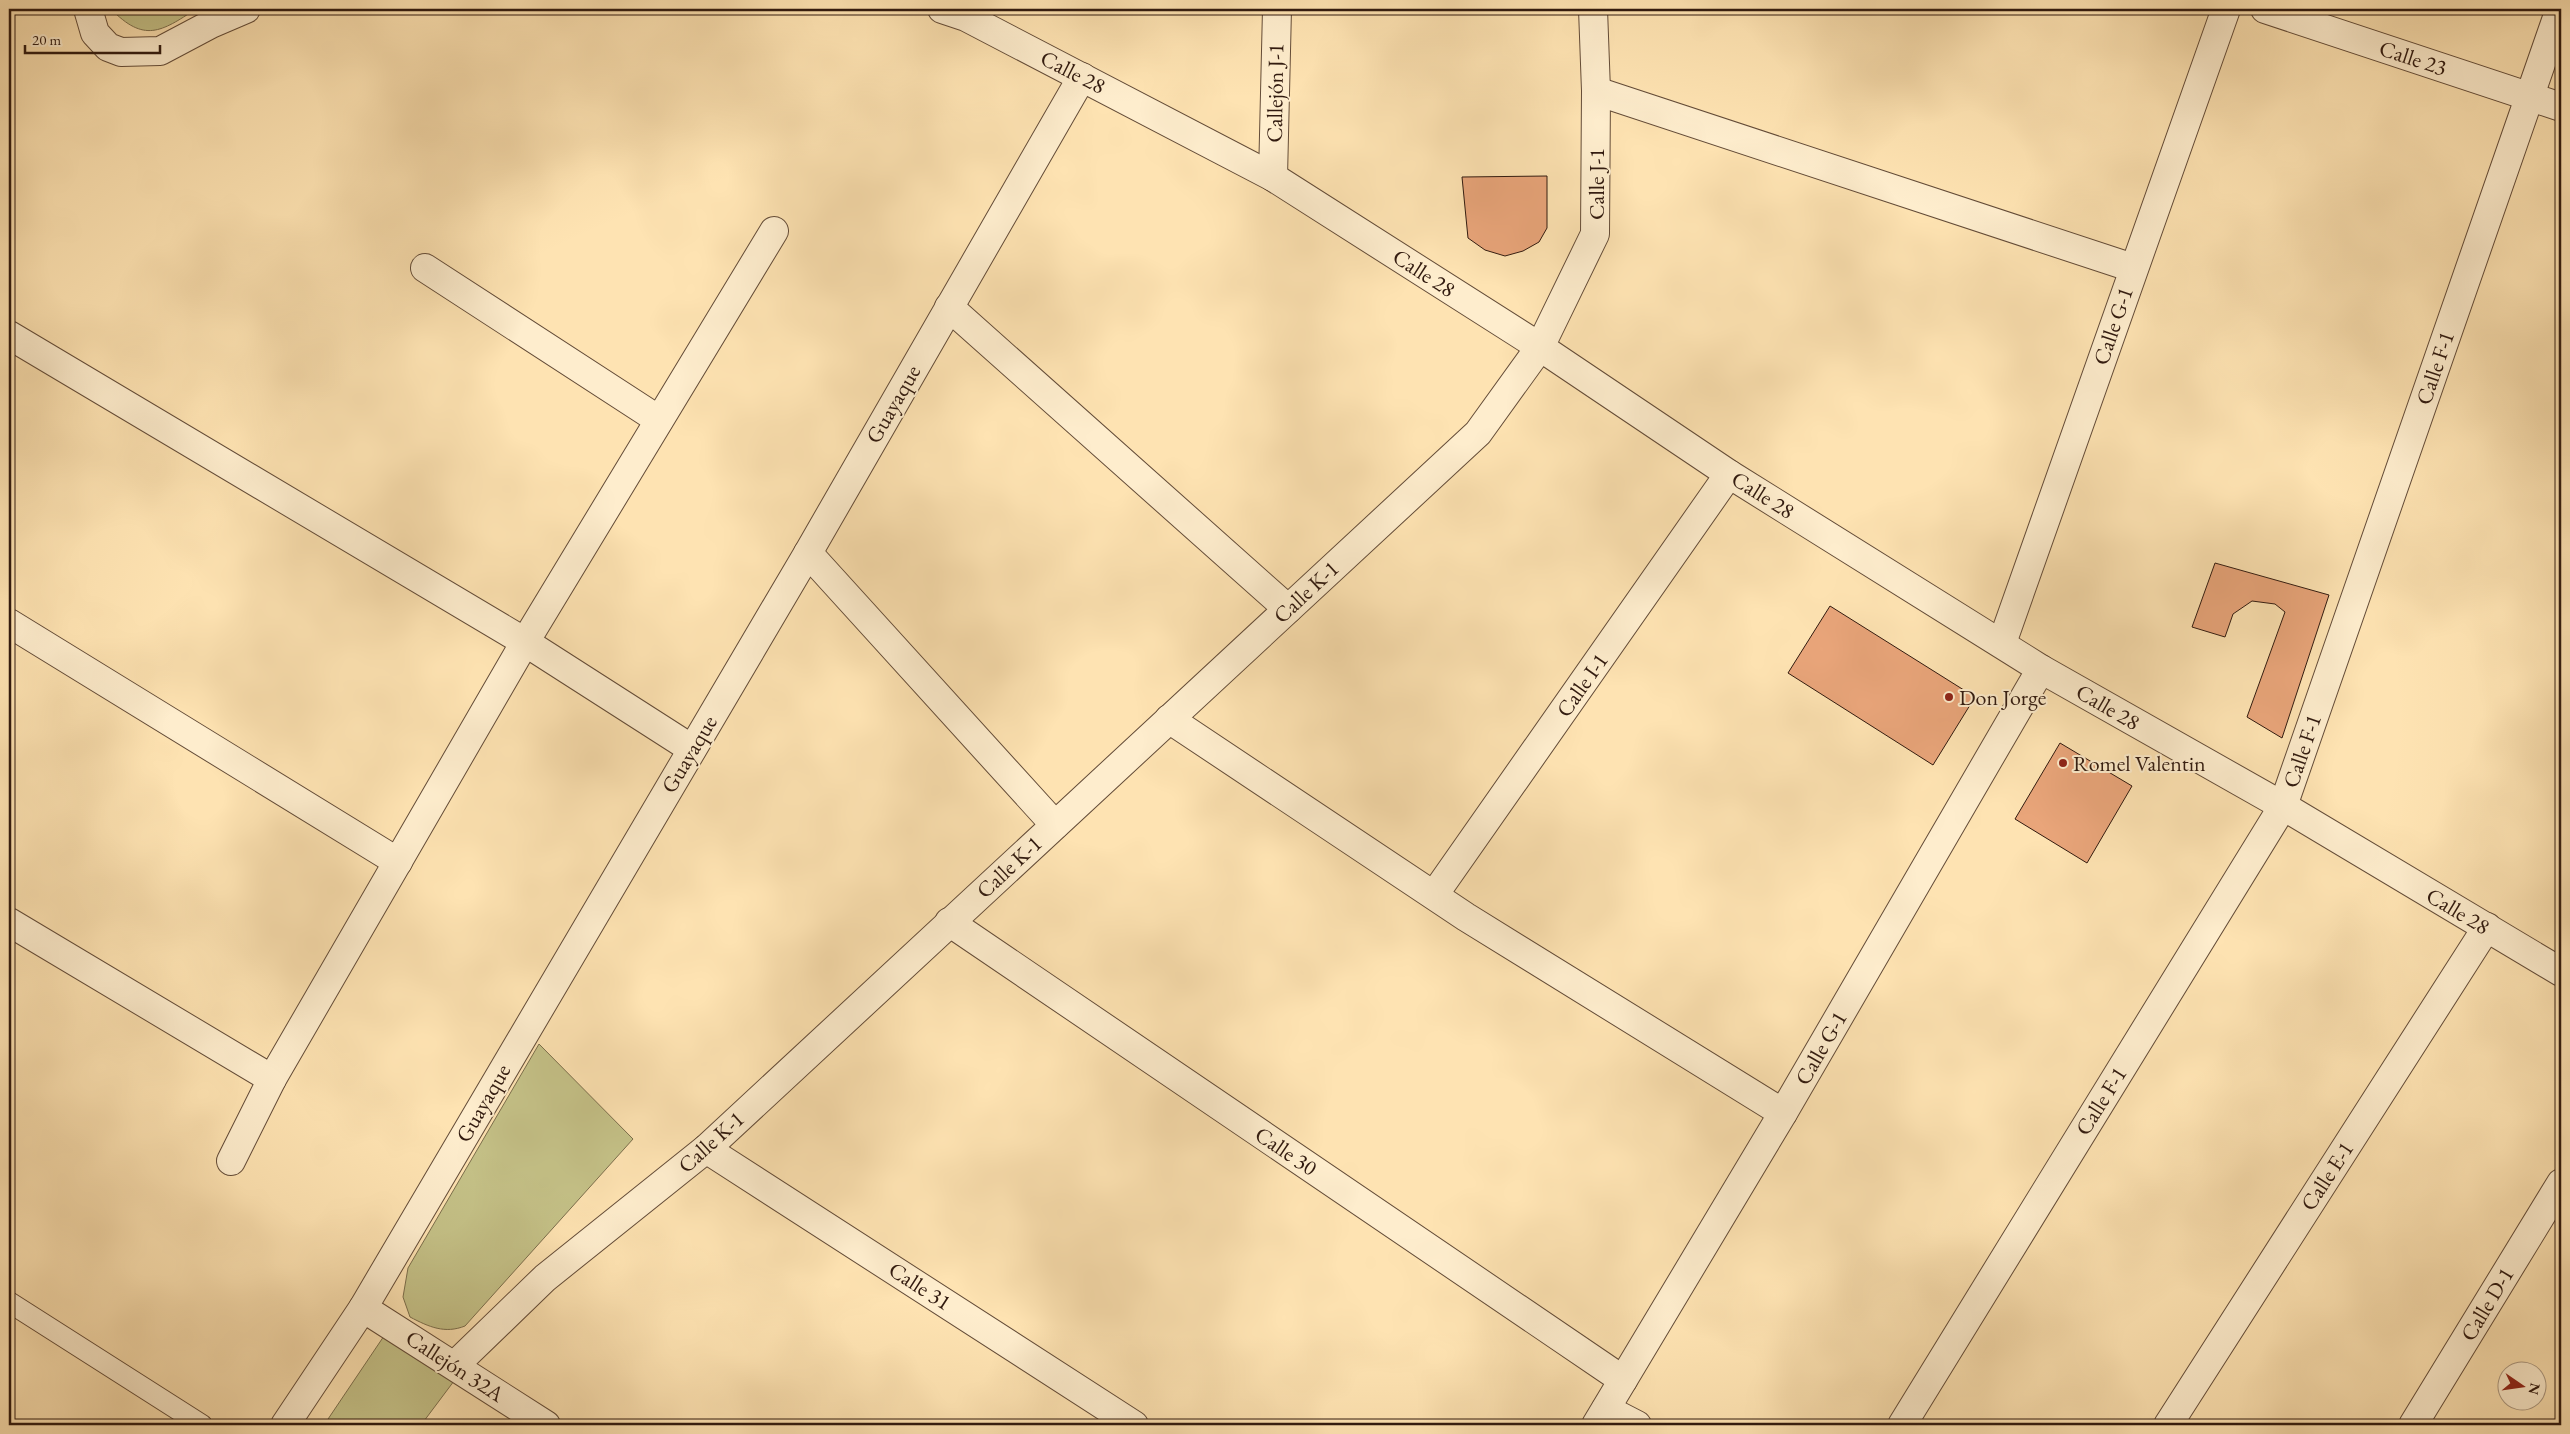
<svg xmlns="http://www.w3.org/2000/svg" width="2570" height="1434" viewBox="0 0 2570 1434" font-family="'EB Garamond',serif">
  <style>
    .green { fill: #c5c288; stroke: #7b6e4c }
    .building { fill: #e9a57a; stroke: #311a0f }
    .lines { fill: none; stroke-linecap: round; stroke-linejoin: round }
    .lane-casing { stroke: #644c38; stroke-width: 22 }
    .street-casing { stroke: #644c38; stroke-width: 30 }
    .lane { stroke: #feedcd; stroke-width: 20 }
    .street { stroke: #feedcd; stroke-width: 28 }
    .poi-dot { fill: #8f2418; stroke: #feedcd; stroke-width: 2 }
    .labels { text-anchor: middle; dominant-baseline: central; stroke-width: 4; stroke-linejoin: round; paint-order: stroke }
    .street-label { font-size: 22px; fill: #311a0f; stroke: #feedcd }
    .poi-label { font-size: 22px; fill: #311a0f; stroke: #feedcd; text-anchor: start }
  </style>
  <rect width="100%" height="100%" fill="#fee3b2"/>
  <filter id="stains"><feTurbulence type="fractalNoise" baseFrequency=".004" numOctaves="4"/><feColorMatrix values="0 0 0 0 .2 0 0 0 0 .09 0 0 0 0 .02 0 0 0 .5 -.17"/></filter>
  <radialGradient id="worn" r=".72"><stop offset=".6" stop-color="#630" stop-opacity="0"/><stop offset="1" stop-color="#630" stop-opacity=".3"/></radialGradient>
  <g class="green">
    <path d="M111,9H196C161,32 144,43 111,9Z"/>
    <path d="M539,1044L633,1139L465,1326C445,1334 429,1327 410,1317L403,1297L408,1268Z"/>
    <polygon points="386,1333 457,1377 421,1425 324,1425"/>
  </g>
  <g class="building">
    <polygon points="1547,176 1547,228 1539,242 1523,251 1505,256 1485,250 1468,238 1462,177"/>
    <polygon points="2215,563 2329,595 2282,738 2247,717 2285,612 2275,604 2252,601 2233,614 2225,637 2192,627"/>
    <polygon points="1830,606 1975,697 1933,765 1788,673"/>
    <polygon points="2060,743 2132,786 2087,863 2015,819"/>
  </g>
  <g class="lines">
    <g class="lane-casing">
      <polyline id="lane" points="9,1302 202,1425"/>
    </g>
    <g class="street-casing">
      <g id="street">
        <polyline points="88,9 95,33 108,47 121,52 160,51 211,24 246,9"/>
        <polyline points="942,9 966,17 1273,177 1540,347 1729,474 2041,669 2283,806 2561,972"/>
        <polyline points="2265,9 2561,107"/>
        <polyline points="1596,91 2133,268"/>
        <polyline points="1273,177 1277,9"/>
        <polyline points="425,268 659,420"/>
        <polyline points="949,307 1288,609"/>
        <polyline points="9,335 525,642 692,749"/>
        <polyline points="808,553 1055,825"/>
        <polyline points="9,623 398,862"/>
        <polyline points="2002,643 2226,9"/>
        <polyline points="1169,719 1466,917 1783,1113"/>
        <polyline points="1434,895 1729,474"/>
        <polyline points="9,922 272,1079 525,642 774,231"/>
        <polyline points="949,922 1623,1380"/>
        <polyline points="706,1149 1134,1425"/>
        <polyline points="231,1161 272,1079"/>
        <polyline points="363,1308 546,1425"/>
        <polyline points="455,1365 545,1278 706,1149 1478,433 1540,347 1595,234 1596,91 1593,9"/>
        <polyline points="1606,1409 1637,1425"/>
        <polyline points="285,1425 363,1308 808,553 1082,77"/>
        <polyline points="1596,1425 1783,1113 2041,669"/>
        <polyline points="1902,1425 2283,806 2560,9"/>
        <polyline points="2168,1425 2487,927"/>
        <polyline points="2413,1425 2561,1183"/>
      </g>
    </g>
    <use href="#lane" class="lane"/>
    <use href="#street" class="street"/>
  </g>
  <g class="poi-dot">
    <circle cx="1949" cy="697" r="5"/>
    <circle cx="2063" cy="763" r="5"/>
  </g>
  <g class="labels">
    <g class="street-label">
      <text transform="translate(2413 58) rotate(18)">Calle 23</text>
      <text transform="translate(1073 72) rotate(27)">Calle 28</text>
      <text transform="translate(1275 93) rotate(-89)">Callejón J-1</text>
      <text transform="translate(1596 184) rotate(-90)">Calle J-1</text>
      <text transform="translate(1424 273) rotate(33)">Calle 28</text>
      <text transform="translate(2113 326) rotate(-71)">Calle G-1</text>
      <text transform="translate(2435 368) rotate(-71)">Calle F-1</text>
      <text transform="translate(893 404) rotate(-60)">Guayaque</text>
      <text transform="translate(1763 495) rotate(32)">Calle 28</text>
      <text transform="translate(1306 592) rotate(-43)">Calle K-1</text>
      <text transform="translate(1582 685) rotate(-55)">Calle I-1</text>
      <text transform="translate(2108 707) rotate(30)">Calle 28</text>
      <text transform="translate(2302 751) rotate(-71)">Calle F-1</text>
      <text transform="translate(689 754) rotate(-59)">Guayaque</text>
      <text transform="translate(1009 867) rotate(-43)">Calle K-1</text>
      <text transform="translate(2458 911) rotate(31)">Calle 28</text>
      <text transform="translate(1821 1048) rotate(-60)">Calle G-1</text>
      <text transform="translate(2101 1101) rotate(-58)">Calle F-1</text>
      <text transform="translate(483 1103) rotate(-60)">Guayaque</text>
      <text transform="translate(711 1142) rotate(-42)">Calle K-1</text>
      <text transform="translate(1286 1151) rotate(34)">Calle 30</text>
      <text transform="translate(2327 1176) rotate(-57)">Calle E-1</text>
      <text transform="translate(920 1286) rotate(33)">Calle 31</text>
      <text transform="translate(2487 1304) rotate(-59)">Calle D-1</text>
      <text transform="translate(455 1366) rotate(33)">Callejón 32A</text>
    </g>
    <g class="poi-label">
      <text x="1959" y="697">Don Jorge</text>
      <text x="2073" y="763">Romel Valentin</text>
    </g>
  </g>
  <rect width="2570" height="1434" fill="none" stroke="#fee3b2" stroke-width="30"/>
  <rect x="10" y="10" width="2550" height="1414" fill="none" stroke="#311a0f" stroke-width="2.5"/>
  <rect x="15" y="15" width="2540" height="1404" fill="none" stroke="#311a0f"/>
  <g transform="translate(2522 1386) rotate(103)"><circle r="24" fill="#feedcd" stroke="#ac9981"/>
  <path d="M0-4L9 19L0 12L-9 19Z" fill="#8f2418"/>
  <text y="-8" font-size="14" font-weight="bold" text-anchor="middle" fill="#311a0f">N</text>
  </g>
  <path d="M25 45v8h135v-8" fill="none" stroke="#311a0f" stroke-width="2.5"/>
  <text x="32" y="45" font-size="15" fill="#311a0f" stroke="#feedcd" stroke-width="4" paint-order="stroke">20 m</text>
  <rect width="100%" height="100%" filter="url(#stains)"/>
  <rect width="100%" height="100%" fill="url(#worn)"/>
</svg>
